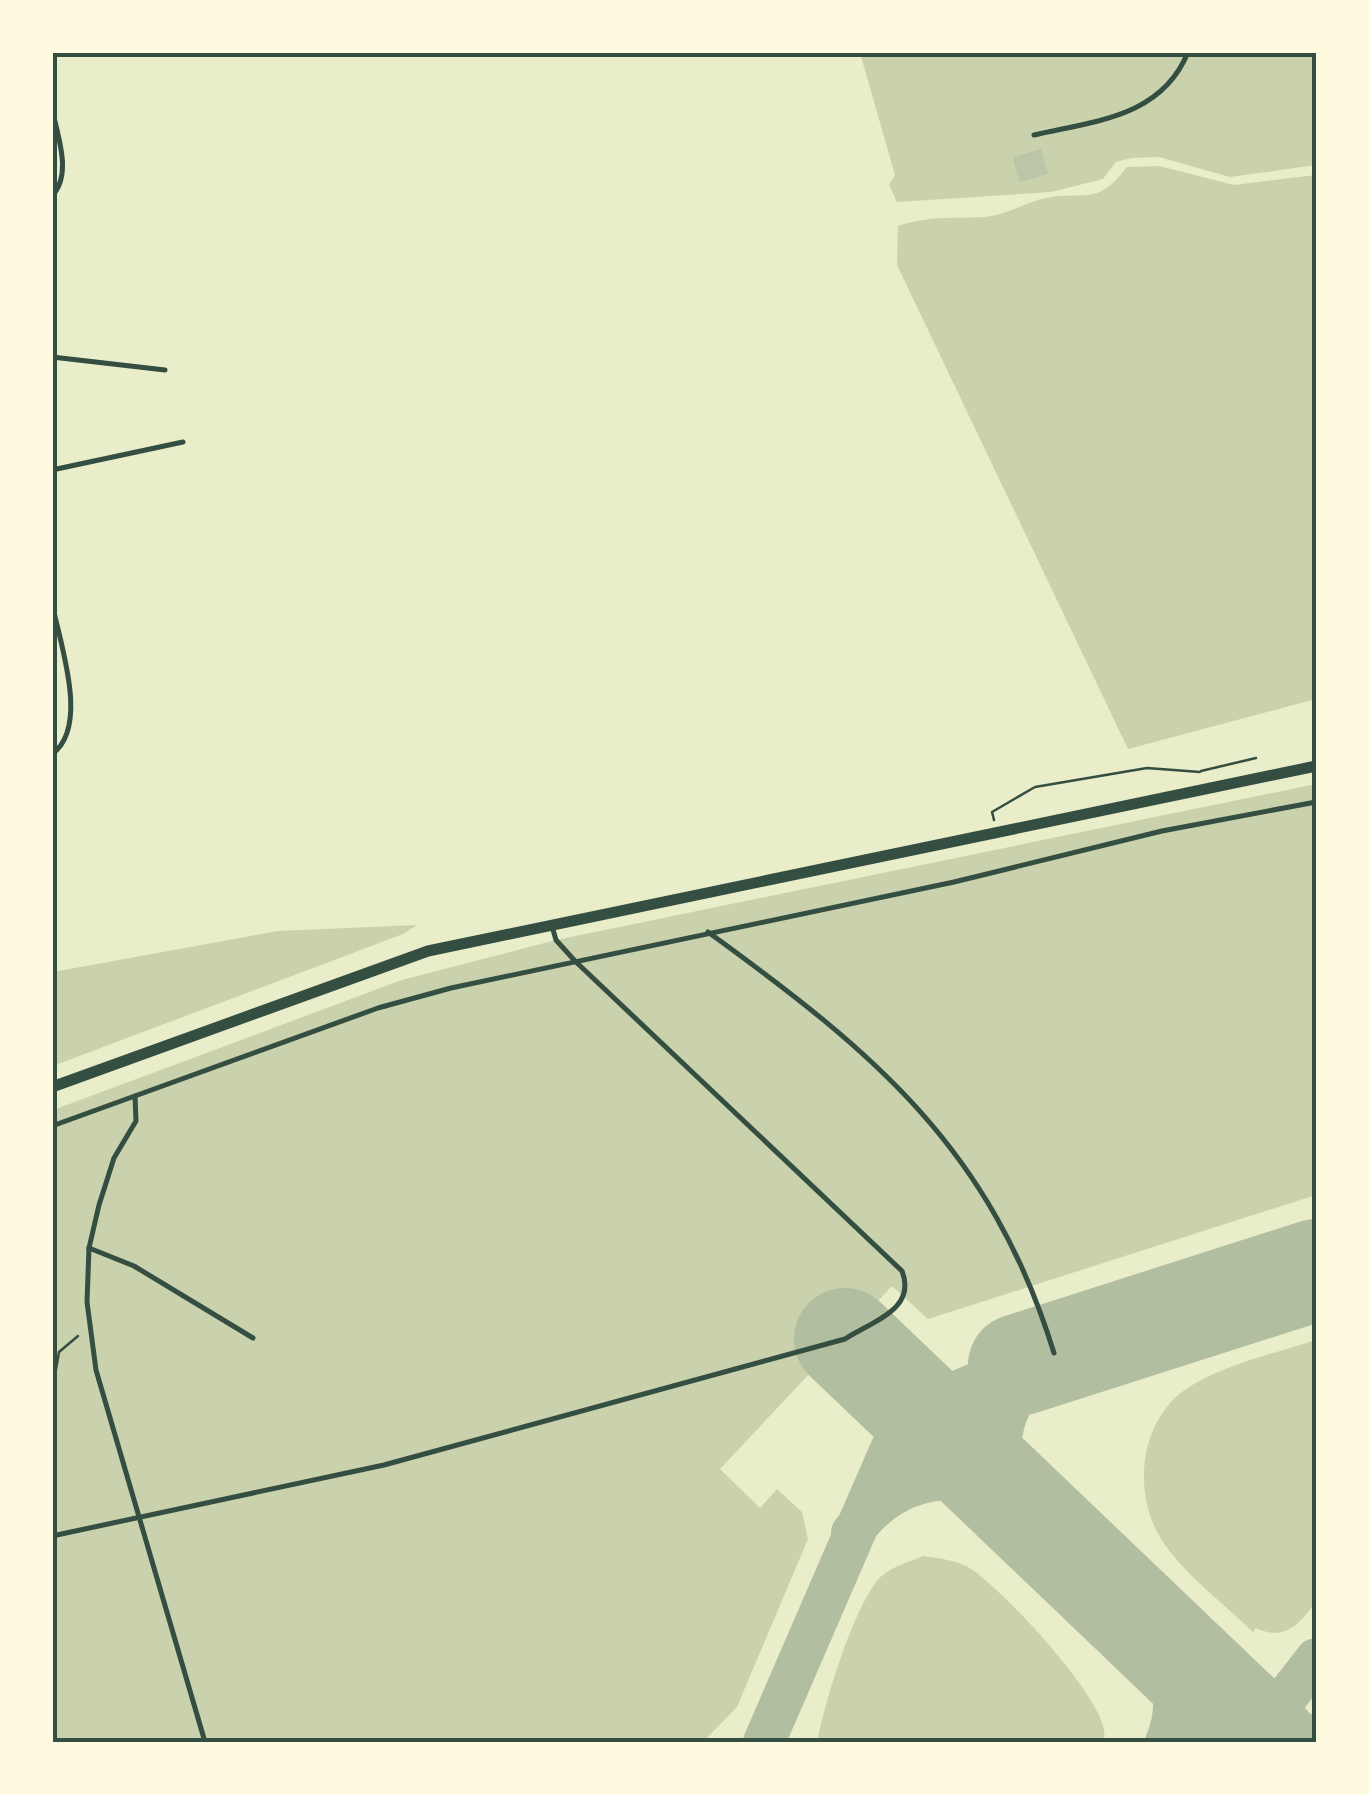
<svg xmlns="http://www.w3.org/2000/svg" width="1369" height="1795" viewBox="0 0 1369 1795" font-family="Arial,sans-serif">
  <style>
    .green { fill: #cad2ad }
    .lines { fill: none; stroke-linecap: round; stroke-linejoin: round }
    .taxiway { stroke: #b2bea0; stroke-width: 42 }
    .runway { stroke: #b2bea0; stroke-width: 102 }
    .building { fill: #bcc5a7 }
    .path { stroke: #344e41; stroke-width: 2.5 }
    .service { stroke: #344e41; stroke-width: 5 }
    .tertiary { stroke: #344e41; stroke-width: 11 }
    .neatline { fill: none; stroke: #344e41; stroke-width: 4 }
  </style>
  <rect width="100%" height="100%" fill="#e9edc9"/>
  <g class="green">
    <polygon points="860,53 1316,53 1316,165 1230,177 1159,157 1131,158 1116,162 1103,179 1051,192 897,202 889,185 895,175"/>
    <path d="M1159,166L1234,185L1316,175V699L1128,749L897,265L898,226C934,215 949,219 984,217C1008,215 1029,200 1052,197C1092,192 1098,204 1127,167Z"/>
    <polygon points="1316,784 1316,1195 928,1319 892,1286 720,1469 760,1508 777,1489 802,1512 808,1539 737,1707 703,1742 53,1742 53,1110 402,980 556,940"/>
    <polygon points="417,925 403,934 53,1066 53,972 278,931"/>
    <path d="M1316,1340V1602C1299,1624 1285,1642 1256,1628L1253,1632C1224,1604 1188,1577 1165,1545C1130,1496 1138,1415 1194,1384C1231,1363 1276,1353 1316,1340Z"/>
    <path d="M923,1556C939,1558 954,1560 968,1567C998,1584 1113,1706 1104,1738L1098,1742H817C826,1699 850,1618 876,1582C888,1567 907,1563 923,1556Z"/>
  </g>
  <g class="lines">
    <g class="taxiway">
      <path d="M1024,1511C981,1447 1001,1395 1059,1352"/>
      <path d="M852,1533C886,1485 944,1463 998,1494C1028,1511 1053,1542 1078,1565C1108,1592 1149,1623 1165,1661C1177,1686 1177,1717 1166,1742"/>
      <polyline points="1180,1664 1197,1694 1207,1742"/>
      <polyline points="764,1742 891,1449 938,1400 1019,1365"/>
      <polyline points="1252,1742 1316,1659"/>
      <polyline points="1290,1742 1316,1734"/>
    </g>
    <g class="runway">
      <polyline points="845,1339 1267,1742"/>
      <polyline points="1019,1365 1316,1270"/>
    </g>
  </g>
  <polygon class="building" points="1041,149 1048,174 1019,182 1013,157"/>
  <g class="lines">
    <g class="path">
      <polyline points="1201,771 1256,758"/>
      <polyline points="994,820 992,812 1035,787 1147,768 1200,772"/>
      <polyline points="55,1375 59,1352 78,1336"/>
    </g>
    <g class="service">
      <path d="M52,108C57,135 73,174 52,196"/>
      <path d="M1034,135C1095,121 1162,117 1188,52"/>
      <polyline points="52,357 165,370"/>
      <polyline points="52,470 183,442"/>
      <path d="M52,603C60,644 90,727 52,754"/>
      <path d="M708,932C875,1053 991,1149 1054,1353"/>
      <polyline points="135,1096 136,1121 114,1158 99,1205 89,1248 87,1302 96,1370 205,1742"/>
      <polyline points="52,1126 378,1008 451,988 954,882 1162,831 1316,802"/>
      <polyline points="89,1248 134,1266 253,1338"/>
      <path d="M52,1536L384,1465L845,1339C873,1321 917,1309 902,1271L575,961L556,940L552,926"/>
    </g>
    <polyline class="tertiary" points="52,1087 428,951 1316,766"/>
  </g>
  <rect width="1369" height="1795" fill="none" stroke="#fefae0" stroke-width="110"/>
  <rect x="55" y="55" width="1259" height="1685" class="neatline"/>
</svg>
